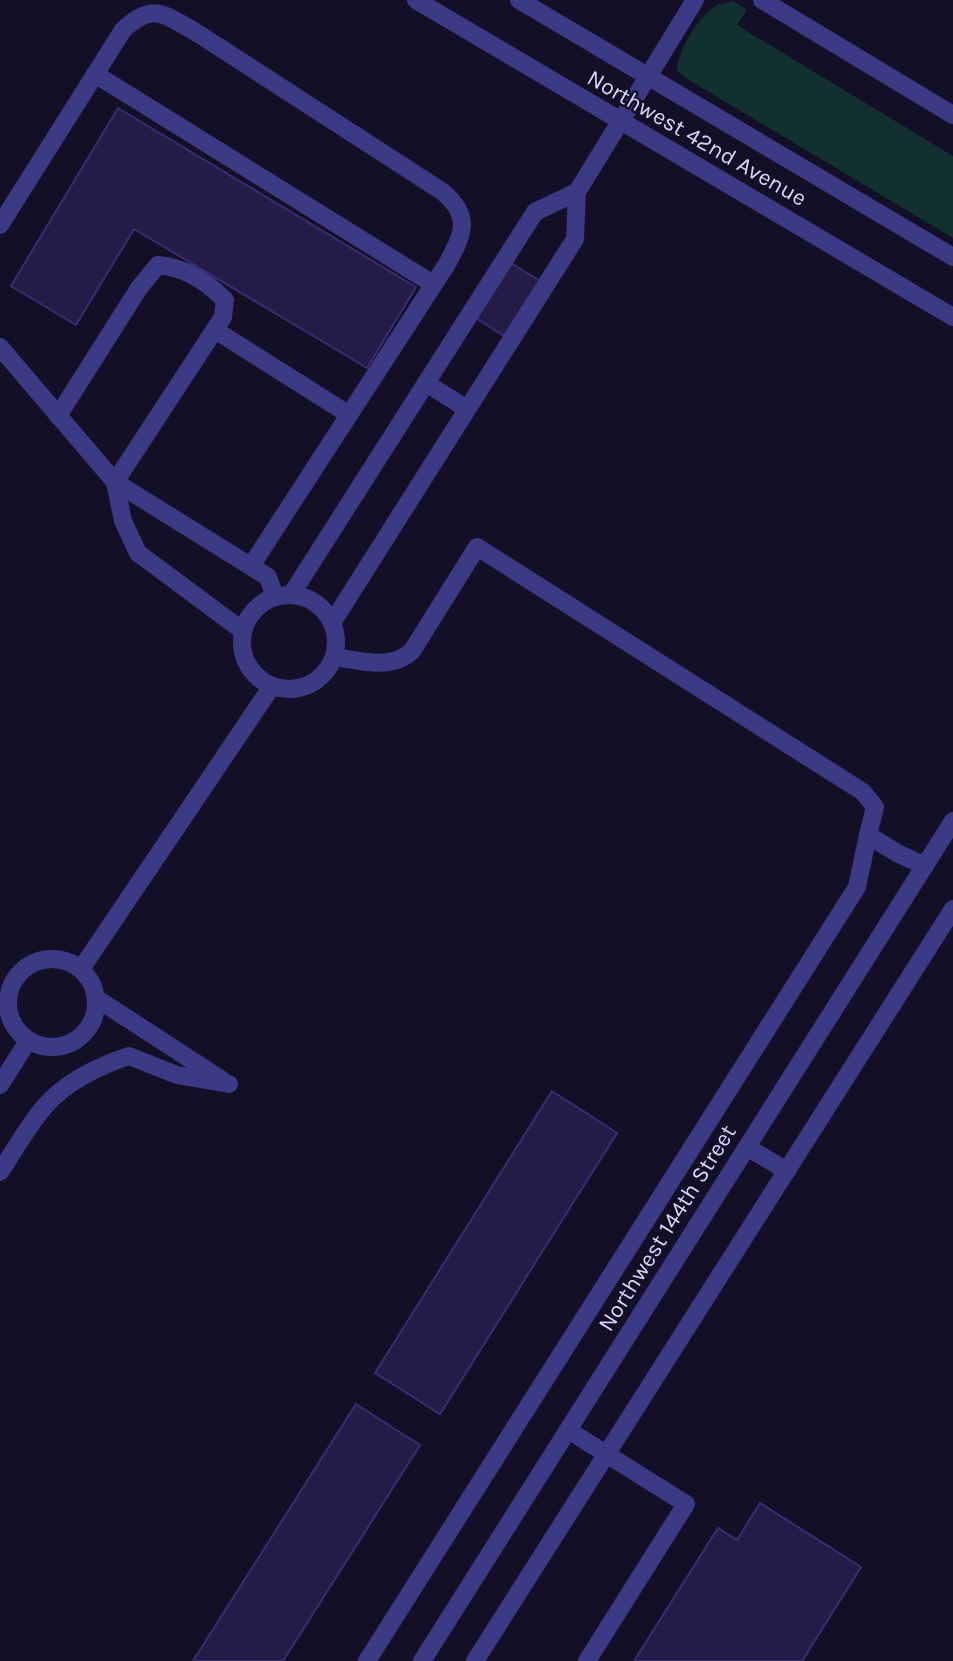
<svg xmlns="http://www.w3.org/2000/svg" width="953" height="1661" viewBox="0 0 953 1661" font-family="Karla,sans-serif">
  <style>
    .green { fill: #12302f }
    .building { fill: #241b47; stroke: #3b2d73; stroke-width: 2 }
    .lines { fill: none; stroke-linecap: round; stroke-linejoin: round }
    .minor { stroke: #3d3a85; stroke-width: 18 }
    .labels { text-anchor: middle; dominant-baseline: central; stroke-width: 5; stroke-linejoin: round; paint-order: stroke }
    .street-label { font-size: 23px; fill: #d9d4ff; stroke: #130f26 }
  </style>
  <rect width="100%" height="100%" fill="#130f26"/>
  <path class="green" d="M733,1L747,10L737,25L953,156V238L684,77L677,70C678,51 696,21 711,9C717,4 725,3 733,1Z"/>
  <g class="building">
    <polygon points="118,108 416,287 367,368 134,229 76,325 11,286"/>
    <polygon points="509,262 540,281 504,336 474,317"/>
    <polygon points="552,1091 617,1133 440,1414 375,1373"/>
    <polygon points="356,1404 420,1445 283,1661 193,1661"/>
    <polygon points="760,1503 861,1567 802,1661 634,1661 718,1528 737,1540"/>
  </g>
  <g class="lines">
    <g class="minor">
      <polyline points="416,0 953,317"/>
      <polyline points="519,0 953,257"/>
      <polyline points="762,0 953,115"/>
      <polyline points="95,74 433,284"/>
      <path d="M0,225L123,30C153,2 163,14 194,31L443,192C472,217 463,234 447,264L251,566"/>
      <polyline points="215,330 348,414"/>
      <polyline points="0,347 115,482 268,577 275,597"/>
      <polyline points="426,383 467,409"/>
      <path d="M58,416L139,288L158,265C185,267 206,281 225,300L223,317L115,482L123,521L138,553L243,631"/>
      <polyline points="291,595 535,212 577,192"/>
      <circle cx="289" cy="642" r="47"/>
      <polyline points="332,623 575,239 577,192 695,0"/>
      <path d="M334,657C359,660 391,671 412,651L477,547L863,792L875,807L868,835L897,853L925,866"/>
      <circle cx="52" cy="1003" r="44"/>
      <polyline points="81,969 272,686"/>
      <polyline points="96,998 222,1080"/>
      <polyline points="0,1085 28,1041"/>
      <polyline points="747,1147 787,1171"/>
      <path d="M0,1172C15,1150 28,1125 46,1105C68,1080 99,1066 129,1056L177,1075L229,1084"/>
      <polyline points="568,1430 686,1504 587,1661"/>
      <polyline points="367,1661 857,887 868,835"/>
      <polyline points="422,1661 953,821"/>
      <polyline points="475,1661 953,909"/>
    </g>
  </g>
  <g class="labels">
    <g class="street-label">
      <text transform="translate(697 138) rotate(30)">Northwest 42nd Avenue</text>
      <text transform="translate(667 1228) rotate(-58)">Northwest 144th Street</text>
    </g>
  </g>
</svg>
